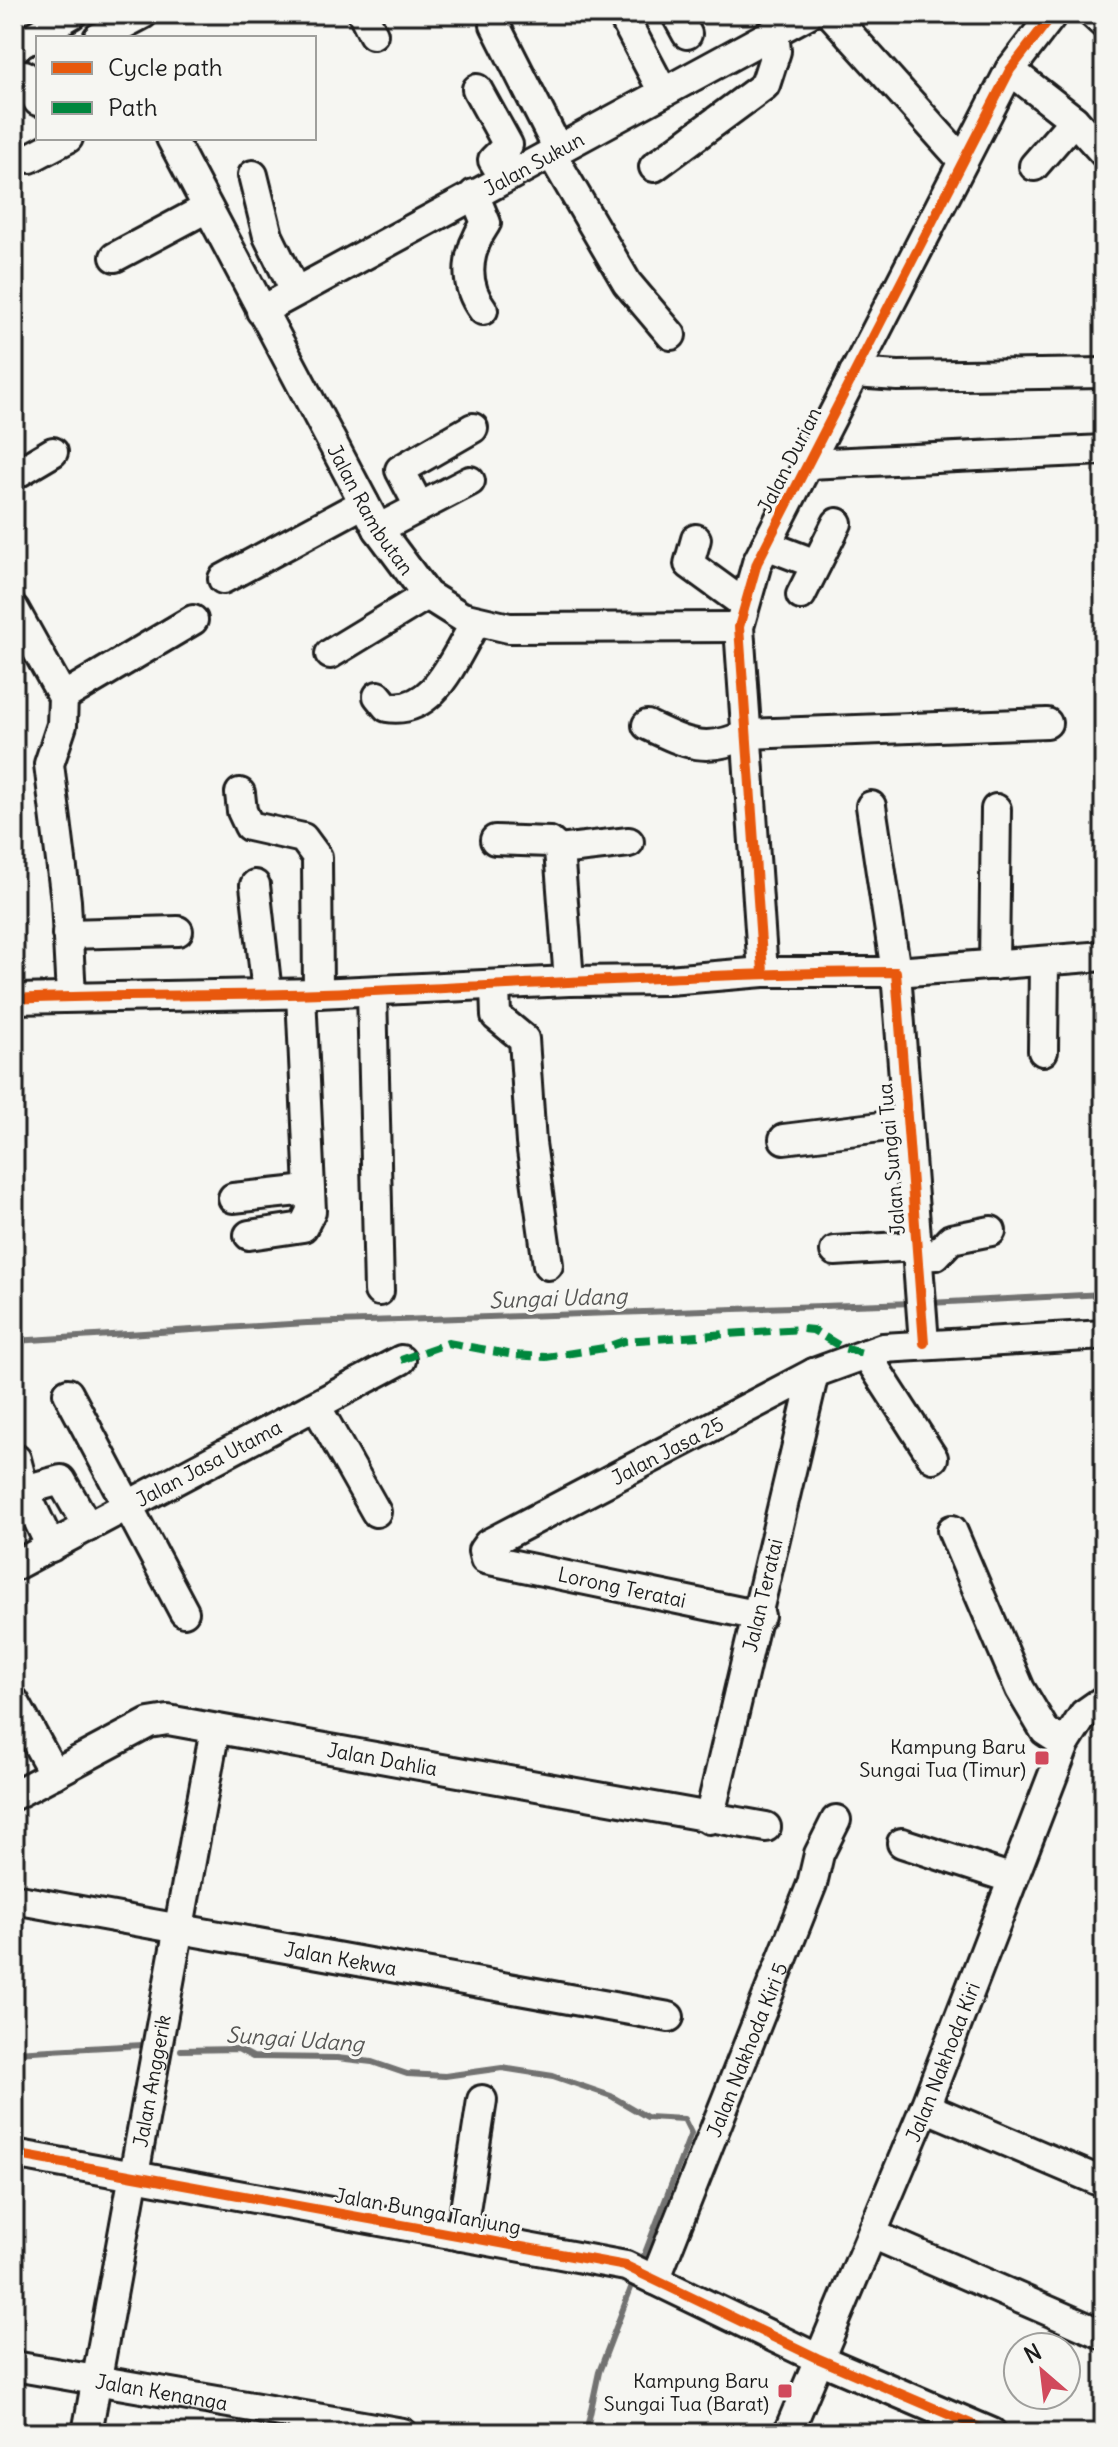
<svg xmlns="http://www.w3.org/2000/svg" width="1118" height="2447" viewBox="0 0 1118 2447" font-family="Delius,sans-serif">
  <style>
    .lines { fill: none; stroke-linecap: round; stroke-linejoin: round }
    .stream { stroke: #727271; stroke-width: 6 }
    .minor-casing { stroke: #1c1c1c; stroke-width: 34 }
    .minor { stroke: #f6f6f2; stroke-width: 28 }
    .quiet { stroke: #00873e; stroke-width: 8; stroke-dasharray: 16 8; stroke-linecap: butt }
    .cycleway-casing { stroke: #f6f6f2; stroke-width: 15 }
    .cycleway { stroke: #e8590c; stroke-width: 10 }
    .poi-dot { fill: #d1495b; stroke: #f6f6f2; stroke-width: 3 }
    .labels { text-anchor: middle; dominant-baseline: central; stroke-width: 6; stroke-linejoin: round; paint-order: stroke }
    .street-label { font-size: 20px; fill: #1c1c1c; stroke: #f6f6f2 }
    .poi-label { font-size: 20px; fill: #1c1c1c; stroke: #f6f6f2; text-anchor: end }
    .water-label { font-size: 22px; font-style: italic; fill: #565654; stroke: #f6f6f2 }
  </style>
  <rect width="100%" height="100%" fill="#f6f6f2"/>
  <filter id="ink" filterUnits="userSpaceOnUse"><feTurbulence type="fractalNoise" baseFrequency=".0125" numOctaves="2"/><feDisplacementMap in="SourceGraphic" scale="16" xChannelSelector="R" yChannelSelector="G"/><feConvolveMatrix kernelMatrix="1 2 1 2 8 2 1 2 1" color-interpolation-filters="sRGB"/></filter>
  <g filter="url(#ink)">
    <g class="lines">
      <g class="stream">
        <polyline points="929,1303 1104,1294"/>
        <polyline points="14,1341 307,1323 914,1303"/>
        <polyline points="181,2050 238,2049 253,2057 337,2058 372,2062 407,2074 445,2076 502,2068 553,2076 611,2096 647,2117 684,2119 691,2133 640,2266"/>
        <polyline points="14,2052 143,2045"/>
        <polyline points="586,2433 599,2372 634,2280"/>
      </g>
      <g class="minor-casing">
        <g id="minor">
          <polyline points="363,14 373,34"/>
          <polyline points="622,14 663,92"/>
          <polyline points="676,14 687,34"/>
          <polyline points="831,14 963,161"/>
          <polyline points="1093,14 1104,24"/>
          <polyline points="495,25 558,149"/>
          <polyline points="98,38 143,14"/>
          <polyline points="14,48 72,14"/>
          <polyline points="1010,70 1074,120 1034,166"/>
          <polyline points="24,75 38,101"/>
          <polyline points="477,89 508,145 493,160 504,178"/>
          <polyline points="1074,120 1104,153"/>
          <path id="s1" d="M171,138L378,529L427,595L462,617L509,628L739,627"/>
          <polyline points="551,153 627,283 671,335"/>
          <polyline points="30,158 68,138"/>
          <polyline points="654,167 765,85 776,51 774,32"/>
          <polyline points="253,175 268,236 295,291"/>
          <path d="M474,194L486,223C467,251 462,282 483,310"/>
          <polyline points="115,257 207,208"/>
          <path id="s2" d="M261,311L808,14"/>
          <polyline points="854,373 898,376 1104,373"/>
          <polyline points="808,464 1104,450"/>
          <polyline points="14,475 53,452"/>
          <polyline points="419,506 400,470 473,428"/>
          <polyline points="378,529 470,481"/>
          <polyline points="696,539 689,564 744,604"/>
          <polyline points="766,545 816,564"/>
          <polyline points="223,579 364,503"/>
          <polyline points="801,595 837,523"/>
          <polyline points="14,609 63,697 62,725 49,764 66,901 71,996"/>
          <polyline points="330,654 427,595"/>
          <path d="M378,696L387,707C435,715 454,657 476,622"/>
          <polyline points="63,697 193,620"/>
          <path d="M647,725C687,744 706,754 748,734L1047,723"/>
          <polyline points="240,793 242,811 249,826 303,838 317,857 318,993"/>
          <polyline points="871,806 896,972 924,1343"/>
          <polyline points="495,840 550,842 559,850 569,981"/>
          <polyline points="559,850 629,842"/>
          <polyline points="255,885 267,993"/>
          <polyline points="67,934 178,931"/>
          <polyline points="994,965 996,809"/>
          <polyline points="763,972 739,627 757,563 1010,70 1053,14"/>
          <polyline points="495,986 496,1016 524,1039 531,1143 548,1265"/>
          <polyline points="372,991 379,1291"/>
          <polyline points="14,999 318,993 569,981 668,980 763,972 896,972 1104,956"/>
          <polyline points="1043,1051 1044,962"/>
          <polyline points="784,1139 905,1124"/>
          <polyline points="233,1198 308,1190"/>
          <polyline points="249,1235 303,1227 311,1211 301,994"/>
          <polyline points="835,1251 916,1246"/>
          <polyline points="917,1256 936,1255 951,1239 991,1231"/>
          <polyline points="866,1354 933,1458"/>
          <polyline points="68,1393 184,1612"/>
          <polyline points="316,1406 376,1512"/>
          <polyline points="16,1459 24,1490 51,1547"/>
          <polyline points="24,1490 61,1480 88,1527"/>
          <polyline points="952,1530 1020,1689 1045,1731 1065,1744"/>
          <path id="s3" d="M14,1566L401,1360"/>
          <path id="s4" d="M760,1616L485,1559L483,1551L488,1544L814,1373L883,1348L1104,1335"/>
          <polyline points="14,1701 54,1774"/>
          <path id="s5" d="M14,1795L149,1723L168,1720L766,1827"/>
          <path id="s6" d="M709,1819L814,1373"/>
          <polyline points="902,1843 1013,1879"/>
          <path id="s7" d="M14,1899L669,2017"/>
          <polyline points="925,2107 1104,2183"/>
          <polyline points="14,2154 626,2266 817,2358 992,2433"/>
          <polyline points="872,2234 1104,2335"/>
          <polyline points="461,2236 482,2100"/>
          <path id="s8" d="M655,2280L812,1884L819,1854L836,1820"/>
          <path id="s9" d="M14,2366L403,2433"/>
          <path id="s10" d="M87,2433L215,1729"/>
          <path id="s11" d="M788,2433L925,2107L1065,1744L1084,1714L1104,1700"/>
        </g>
      </g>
      <use href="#minor" class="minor"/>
      <polyline class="quiet" points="401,1360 448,1343 514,1355 546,1357 604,1348 624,1341 802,1329 813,1330 843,1348 866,1354"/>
      <g class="cycleway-casing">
        <g id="cycleway">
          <polyline points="763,972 739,627 757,563 1010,70 1053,14"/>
          <path d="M14,999C117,994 220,997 322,993C513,986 704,973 896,972L924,1343"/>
          <polyline points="14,2154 626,2266 817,2358 992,2433"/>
        </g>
      </g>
      <use href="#cycleway" class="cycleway"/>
    </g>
  </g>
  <g class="poi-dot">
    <rect x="1034" y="1750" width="16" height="16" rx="4"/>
    <rect x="777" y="2383" width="16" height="16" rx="4"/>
  </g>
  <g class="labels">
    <g class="street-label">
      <text stroke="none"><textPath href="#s2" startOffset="310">Jalan Sukun</textPath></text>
      <text transform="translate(789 460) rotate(-63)">Jalan Durian</text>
      <text stroke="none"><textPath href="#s1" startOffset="422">Jalan Rambutan</textPath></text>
      <text transform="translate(891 1159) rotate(-95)">Jalan Sungai Tua</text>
      <text stroke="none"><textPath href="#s4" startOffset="500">Jalan Jasa 25</textPath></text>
      <text stroke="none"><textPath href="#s3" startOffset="220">Jalan Jasa Utama</textPath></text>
      <text transform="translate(622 1587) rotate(12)">Lorong Teratai</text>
      <text stroke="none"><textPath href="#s6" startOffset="230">Jalan Teratai</textPath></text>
      <text stroke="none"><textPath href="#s5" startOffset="390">Jalan Dahlia</textPath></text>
      <text stroke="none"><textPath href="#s7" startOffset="332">Jalan Kekwa</textPath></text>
      <text stroke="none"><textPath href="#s8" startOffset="248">Jalan Nakhoda Kiri 5</textPath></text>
      <text stroke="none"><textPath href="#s11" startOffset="402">Jalan Nakhoda Kiri</textPath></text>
      <text stroke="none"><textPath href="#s10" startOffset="358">Jalan Anggerik</textPath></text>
      <text transform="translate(428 2211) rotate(10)">Jalan Bunga Tanjung</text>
      <text stroke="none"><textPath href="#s9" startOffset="150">Jalan Kenanga</textPath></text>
    </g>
    <g class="poi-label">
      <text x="1026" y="1746">Kampung Baru<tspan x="1026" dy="23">Sungai Tua (Timur)</tspan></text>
      <text x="769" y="2380">Kampung Baru<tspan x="769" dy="23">Sungai Tua (Barat)</tspan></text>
    </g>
    <g class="water-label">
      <text transform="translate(558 1298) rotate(-2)">Sungai Udang</text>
      <text transform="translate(295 2039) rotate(4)">Sungai Udang</text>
    </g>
  </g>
  <rect width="1118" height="2447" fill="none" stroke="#f6f6f2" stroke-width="48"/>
  <rect x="24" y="24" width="1070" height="2399" fill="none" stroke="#1c1c1c" stroke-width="3" filter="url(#ink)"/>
  <rect x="36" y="36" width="280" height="104" fill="#f6f6f2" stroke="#9f9f9c" stroke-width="2"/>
  <rect x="52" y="62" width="40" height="12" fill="#e8590c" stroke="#9f9f9c" stroke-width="2"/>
  <text x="108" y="76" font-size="24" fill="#1c1c1c">Cycle path</text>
  <rect x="52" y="102" width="40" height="12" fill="#00873e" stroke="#9f9f9c" stroke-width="2"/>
  <text x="108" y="116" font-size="24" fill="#1c1c1c">Path</text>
  <g transform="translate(1042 2371) rotate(332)"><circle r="38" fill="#f6f6f2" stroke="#9f9f9c" stroke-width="2"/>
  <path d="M0-6L14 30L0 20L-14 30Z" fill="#d1495b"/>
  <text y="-12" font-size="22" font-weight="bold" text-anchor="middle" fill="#1c1c1c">N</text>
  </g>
</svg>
